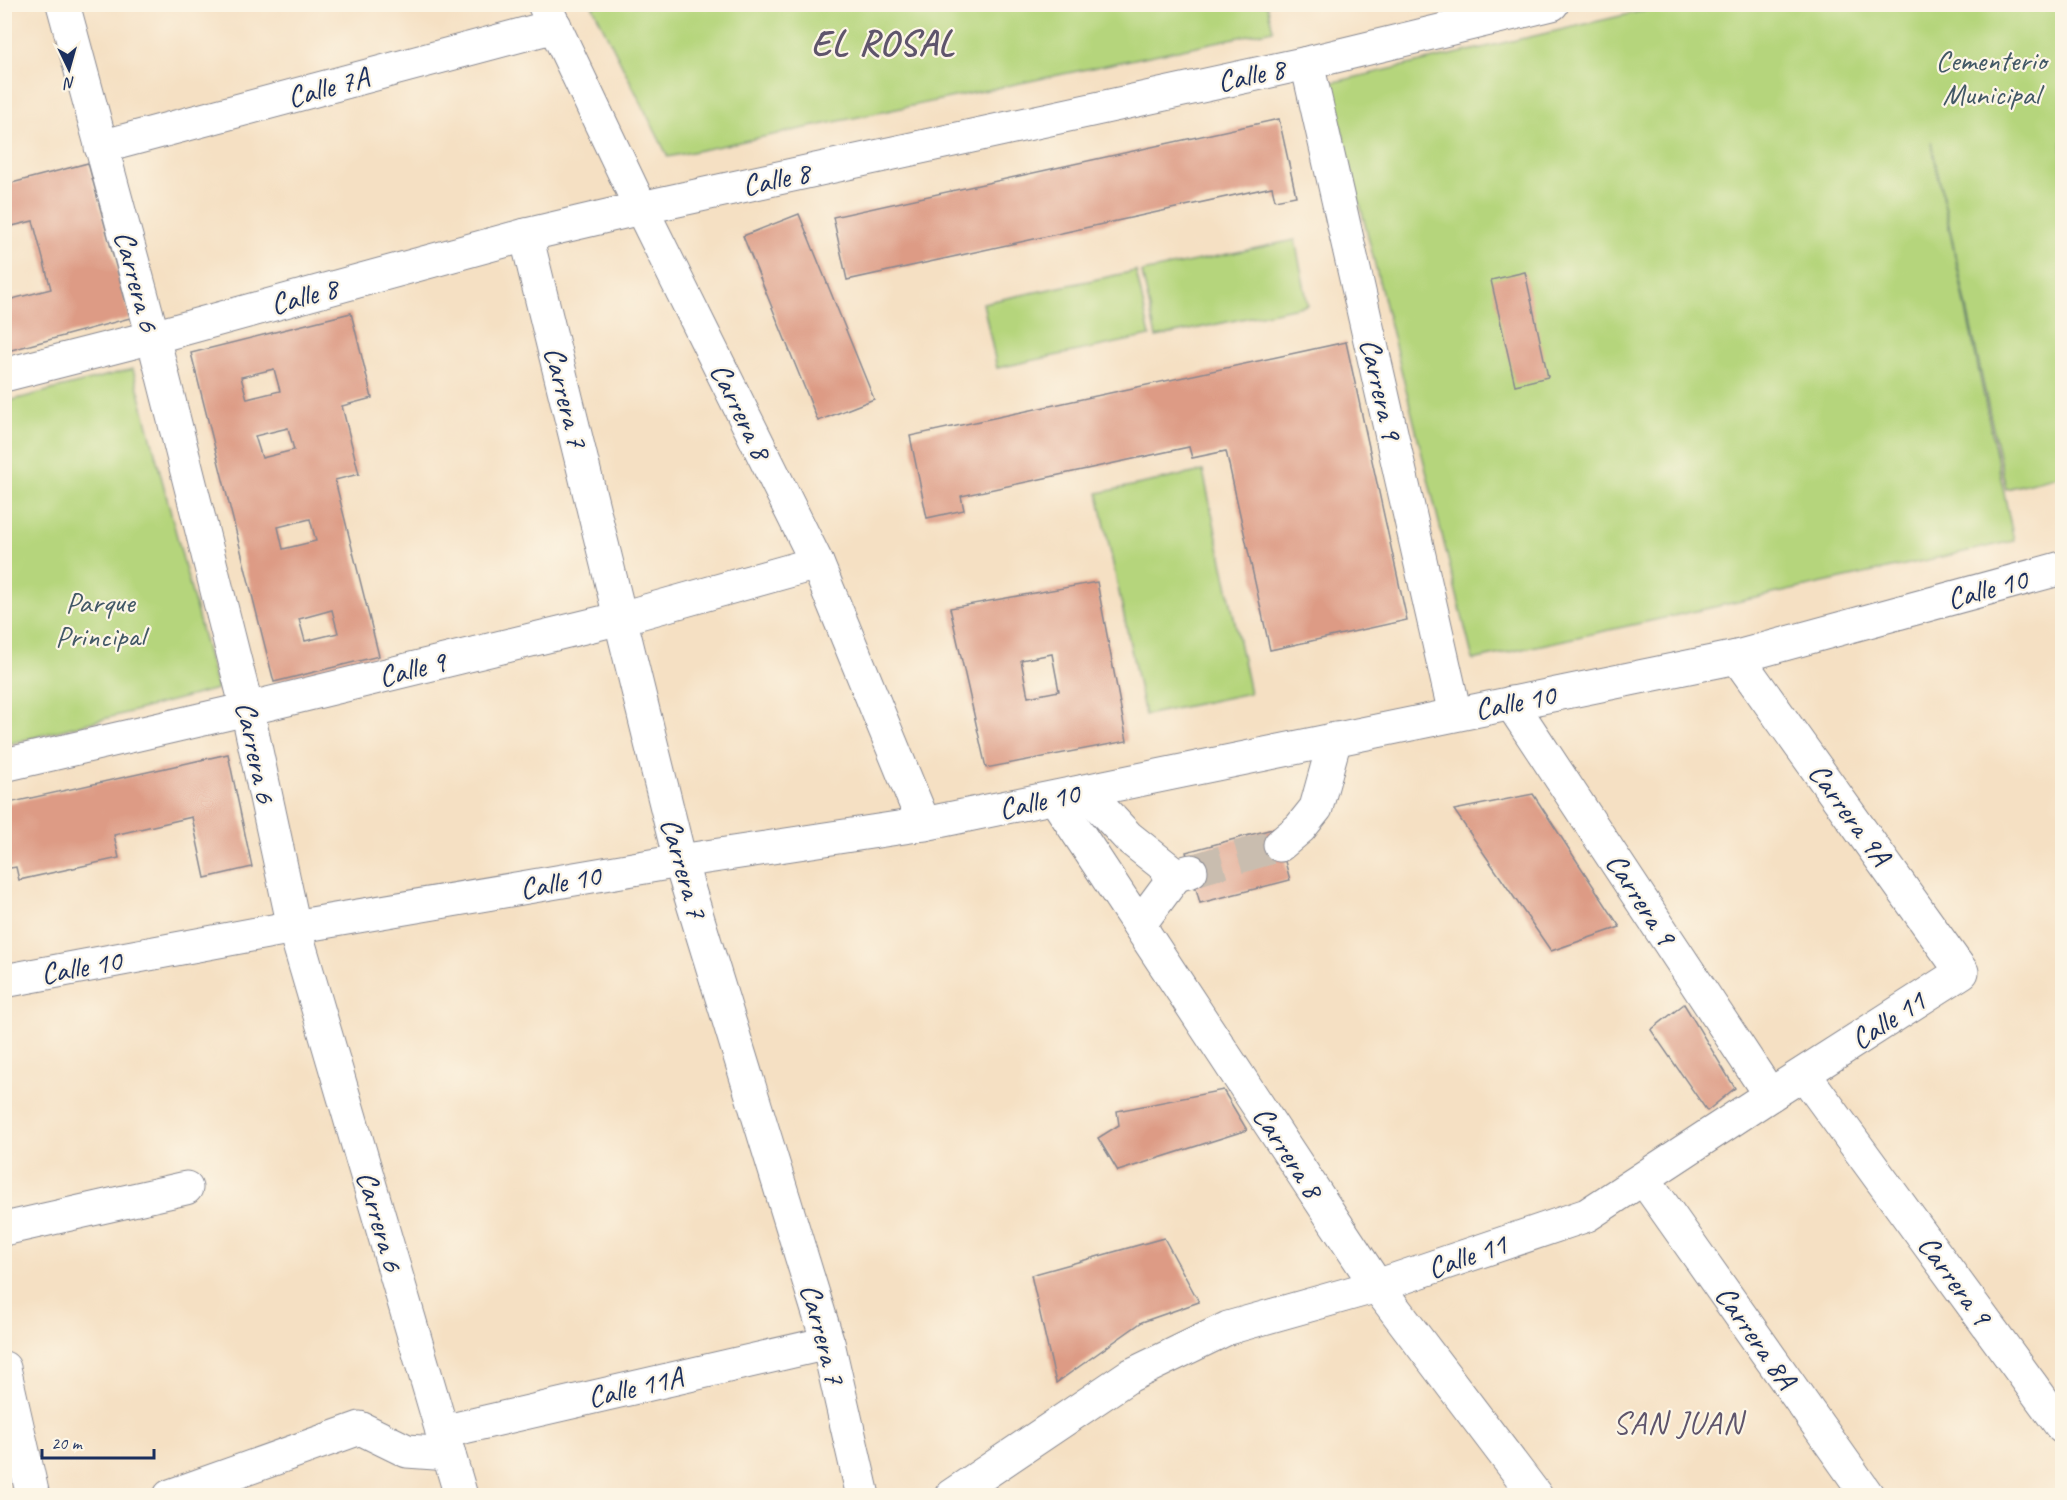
<svg xmlns="http://www.w3.org/2000/svg" width="2067" height="1500" viewBox="0 0 2067 1500" font-family="Caveat,sans-serif">
  <style>
    .green { fill: #b5d57c; stroke: #68826d; stroke-width: 1.5 }
    .building { fill: #dd9b85; fill-rule: evenodd }
    .lines { fill: none; stroke-linecap: round; stroke-linejoin: round }
    .minor-tunnel { stroke: #c9bdaf; stroke-width: 33; stroke-dasharray: 33 16; stroke-linecap: butt }
    .minor-casing { stroke: #888890; stroke-width: 35 }
    .minor { stroke: #fff; stroke-width: 33 }
    .labels { text-anchor: middle; dominant-baseline: central; stroke-width: 4.5; stroke-linejoin: round; paint-order: stroke }
    .park-label { font-size: 30px; fill: #425866; stroke: #fcf5e5 }
    .street-label { font-size: 30px; fill: #1b2f5e; stroke: #fcf5e5 }
    .neighbourhood-label { font-size: 32px; letter-spacing: 1.5px; fill: #5f556c; stroke: #fcf5e5 }
    .district-label { font-size: 36px; font-weight: bold; letter-spacing: 1.5px; fill: #5f556c; stroke: #fcf5e5 }
  </style>
  <rect width="100%" height="100%" fill="#fcf5e5"/>
  <filter id="ink" filterUnits="userSpaceOnUse"><feTurbulence type="fractalNoise" baseFrequency=".0167" numOctaves="2"/><feDisplacementMap in="SourceGraphic" scale="12" xChannelSelector="R" yChannelSelector="G"/><feConvolveMatrix kernelMatrix="1 2 1 2 8 2 1 2 1" color-interpolation-filters="sRGB"/></filter>
  <filter id="wash" filterUnits="userSpaceOnUse"><feTurbulence type="fractalNoise" baseFrequency=".008" numOctaves="4" result="noise"/><feDisplacementMap in="SourceGraphic" scale="24" xChannelSelector="R" yChannelSelector="G"/><feGaussianBlur stdDeviation="1.35" result="paint"/><feColorMatrix in="noise" values="0 0 0 0 0 0 0 0 0 0 0 0 0 0 0 0 0 1.4 0 .05"/><feComposite in="paint" operator="in"/></filter>
  <g filter="url(#wash)">
    <rect width="100%" height="100%" fill="#f5e0c3"/>
    <g class="green">
      <polygon points="1267,5 1273,30 668,157 592,5"/>
      <polygon points="1668,5 2062,5 2062,475 2006,489 1931,141 2014,541 1473,660 1330,83"/>
      <polygon points="1295,240 1308,305 1156,337 1142,272"/>
      <polygon points="1136,271 1150,336 997,368 983,303"/>
      <polygon points="133,369 217,689 5,745 5,402"/>
      <polygon points="1203,471 1250,693 1145,715 1098,493"/>
    </g>
    <g id="blocks">
      <g class="building">
        <polygon points="1279,119 1296,196 1275,200 1272,187 847,280 833,217"/>
        <polygon points="88,163 130,318 4,352 4,301 51,289 33,221 4,228 4,185"/>
        <polygon points="799,214 874,399 818,421 743,236"/>
        <polygon points="1525,272 1548,377 1515,385 1491,280"/>
        <path d="M351,313L372,398L342,406L359,474L335,480L379,656L274,682L191,353ZM274,369L280,391L247,399L241,377ZM288,428L294,450L262,458L255,436ZM310,519L316,541L283,549L278,527ZM332,610L338,633L305,641L299,619Z"/>
        <polygon points="1346,342 1407,620 1270,650 1226,451 1192,458 1189,447 961,496 964,510 927,518 910,436"/>
        <path d="M1097,582L1127,741L986,768L950,608ZM1052,654L1059,691L1028,697L1021,660Z"/>
        <polygon points="228,754 252,867 205,878 192,817 114,835 119,858 19,880 16,867 4,869 4,804"/>
        <polygon points="1533,794 1620,927 1551,951 1454,810"/>
        <polygon points="1276,828 1290,880 1200,903 1186,852"/>
        <polygon points="1684,1004 1735,1088 1707,1111 1651,1030"/>
        <polygon points="1223,1090 1247,1130 1118,1171 1098,1138 1119,1125 1117,1111"/>
        <polygon points="1164,1238 1199,1302 1142,1322 1056,1383 1031,1275"/>
      </g>
    </g>
  </g>
  <g filter="url(#ink)">
    <use href="#blocks" fill-opacity="0" stroke="#888890" stroke-width="1.5"/>
    <g class="lines">
      <polyline class="minor-tunnel" points="1191,871 1280,845"/>
      <g class="minor-casing">
        <g id="minor">
          <polyline points="63,4 153,337 247,709 294,927 461,1496"/>
          <polyline points="544,4 641,208 817,563 924,824"/>
          <polyline points="1307,63 1455,714"/>
          <polyline points="101,147 555,26"/>
          <polyline points="526,235 680,861 828,1343 863,1496"/>
          <polyline points="4,375 153,337 526,235 641,208 1307,63 1552,4"/>
          <polyline points="1511,703 1770,1095"/>
          <polyline points="4,765 247,709 621,618 817,563"/>
          <polyline points="1085,791 1128,837 1176,875 1191,871"/>
          <polyline points="1055,798 1377,1286 1536,1496"/>
          <polyline points="1280,845 1300,828 1316,808 1335,739"/>
          <polyline points="1139,925 1176,875"/>
          <polyline points="4,981 294,927 680,861 924,824 1737,657 2062,568"/>
          <polyline points="1804,1074 2062,1427"/>
          <polyline points="1644,1179 1868,1496"/>
          <polyline points="4,1229 186,1188"/>
          <polyline points="4,1368 33,1496"/>
          <polyline points="442,1432 828,1343"/>
          <polyline points="170,1496 360,1428 407,1451 449,1454"/>
          <polyline points="951,1496 1129,1376 1228,1328 1377,1286 1587,1215 1770,1095 1962,972 1737,657"/>
        </g>
      </g>
      <use href="#minor" class="minor"/>
    </g>
  </g>
  <g class="labels">
    <g class="park-label">
      <text x="1991" y="60">Cementerio<tspan x="1991" dy="34">Municipal</tspan></text>
      <text x="100" y="602">Parque<tspan x="100" dy="34">Principal</tspan></text>
    </g>
    <g class="street-label">
      <text transform="translate(1251 75) rotate(-12)">Calle 8</text>
      <text transform="translate(328 87) rotate(-15)">Calle 7A</text>
      <text transform="translate(776 179) rotate(-12)">Calle 8</text>
      <text transform="translate(137 281) rotate(75)">Carrera 6</text>
      <text transform="translate(304 296) rotate(-15)">Calle 8</text>
      <text transform="translate(1381 389) rotate(77)">Carrera 9</text>
      <text transform="translate(566 397) rotate(76)">Carrera 7</text>
      <text transform="translate(741 411) rotate(64)">Carrera 8</text>
      <text transform="translate(1987 589) rotate(-15)">Calle 10</text>
      <text transform="translate(412 669) rotate(-14)">Calle 9</text>
      <text transform="translate(1515 702) rotate(-11)">Calle 10</text>
      <text transform="translate(256 752) rotate(78)">Carrera 6</text>
      <text transform="translate(1039 801) rotate(-12)">Calle 10</text>
      <text transform="translate(1850 814) rotate(54)">Carrera 9A</text>
      <text transform="translate(684 868) rotate(74)">Carrera 7</text>
      <text transform="translate(560 882) rotate(-10)">Calle 10</text>
      <text transform="translate(1641 899) rotate(57)">Carrera 9</text>
      <text transform="translate(81 967) rotate(-10)">Calle 10</text>
      <text transform="translate(1888 1020) rotate(-33)">Calle 11</text>
      <text transform="translate(1288 1152) rotate(57)">Carrera 8</text>
      <text transform="translate(380 1221) rotate(74)">Carrera 6</text>
      <text transform="translate(1467 1256) rotate(-19)">Calle 11</text>
      <text transform="translate(1955 1280) rotate(54)">Carrera 9</text>
      <text transform="translate(823 1334) rotate(75)">Carrera 7</text>
      <text transform="translate(1756 1337) rotate(55)">Carrera 8A</text>
      <text transform="translate(635 1387) rotate(-13)">Calle 11A</text>
    </g>
    <g class="neighbourhood-label">
      <text x="1678" y="1422">SAN JUAN</text>
    </g>
    <g class="district-label">
      <text x="883" y="43">EL ROSAL</text>
    </g>
  </g>
  <rect width="2067" height="1500" fill="none" stroke="#fcf5e5" stroke-width="24"/>
  <g transform="translate(69 69) rotate(175)" stroke="#fcf5e5" stroke-width="4.5" paint-order="stroke">
  <path d="M0-4.5L10 22L0 15L-10 22Z" fill="#1b2f5e"/>
  <text y="-9" font-size="16" font-weight="bold" text-anchor="middle" fill="#1b2f5e">N</text>
  </g>
  <path d="M42 1449v9h112v-9" fill="none" stroke="#1b2f5e" stroke-width="3"/>
  <text x="51" y="1449" font-size="18" fill="#1b2f5e" stroke="#fcf5e5" stroke-width="4.5" paint-order="stroke">20 m</text>
</svg>
